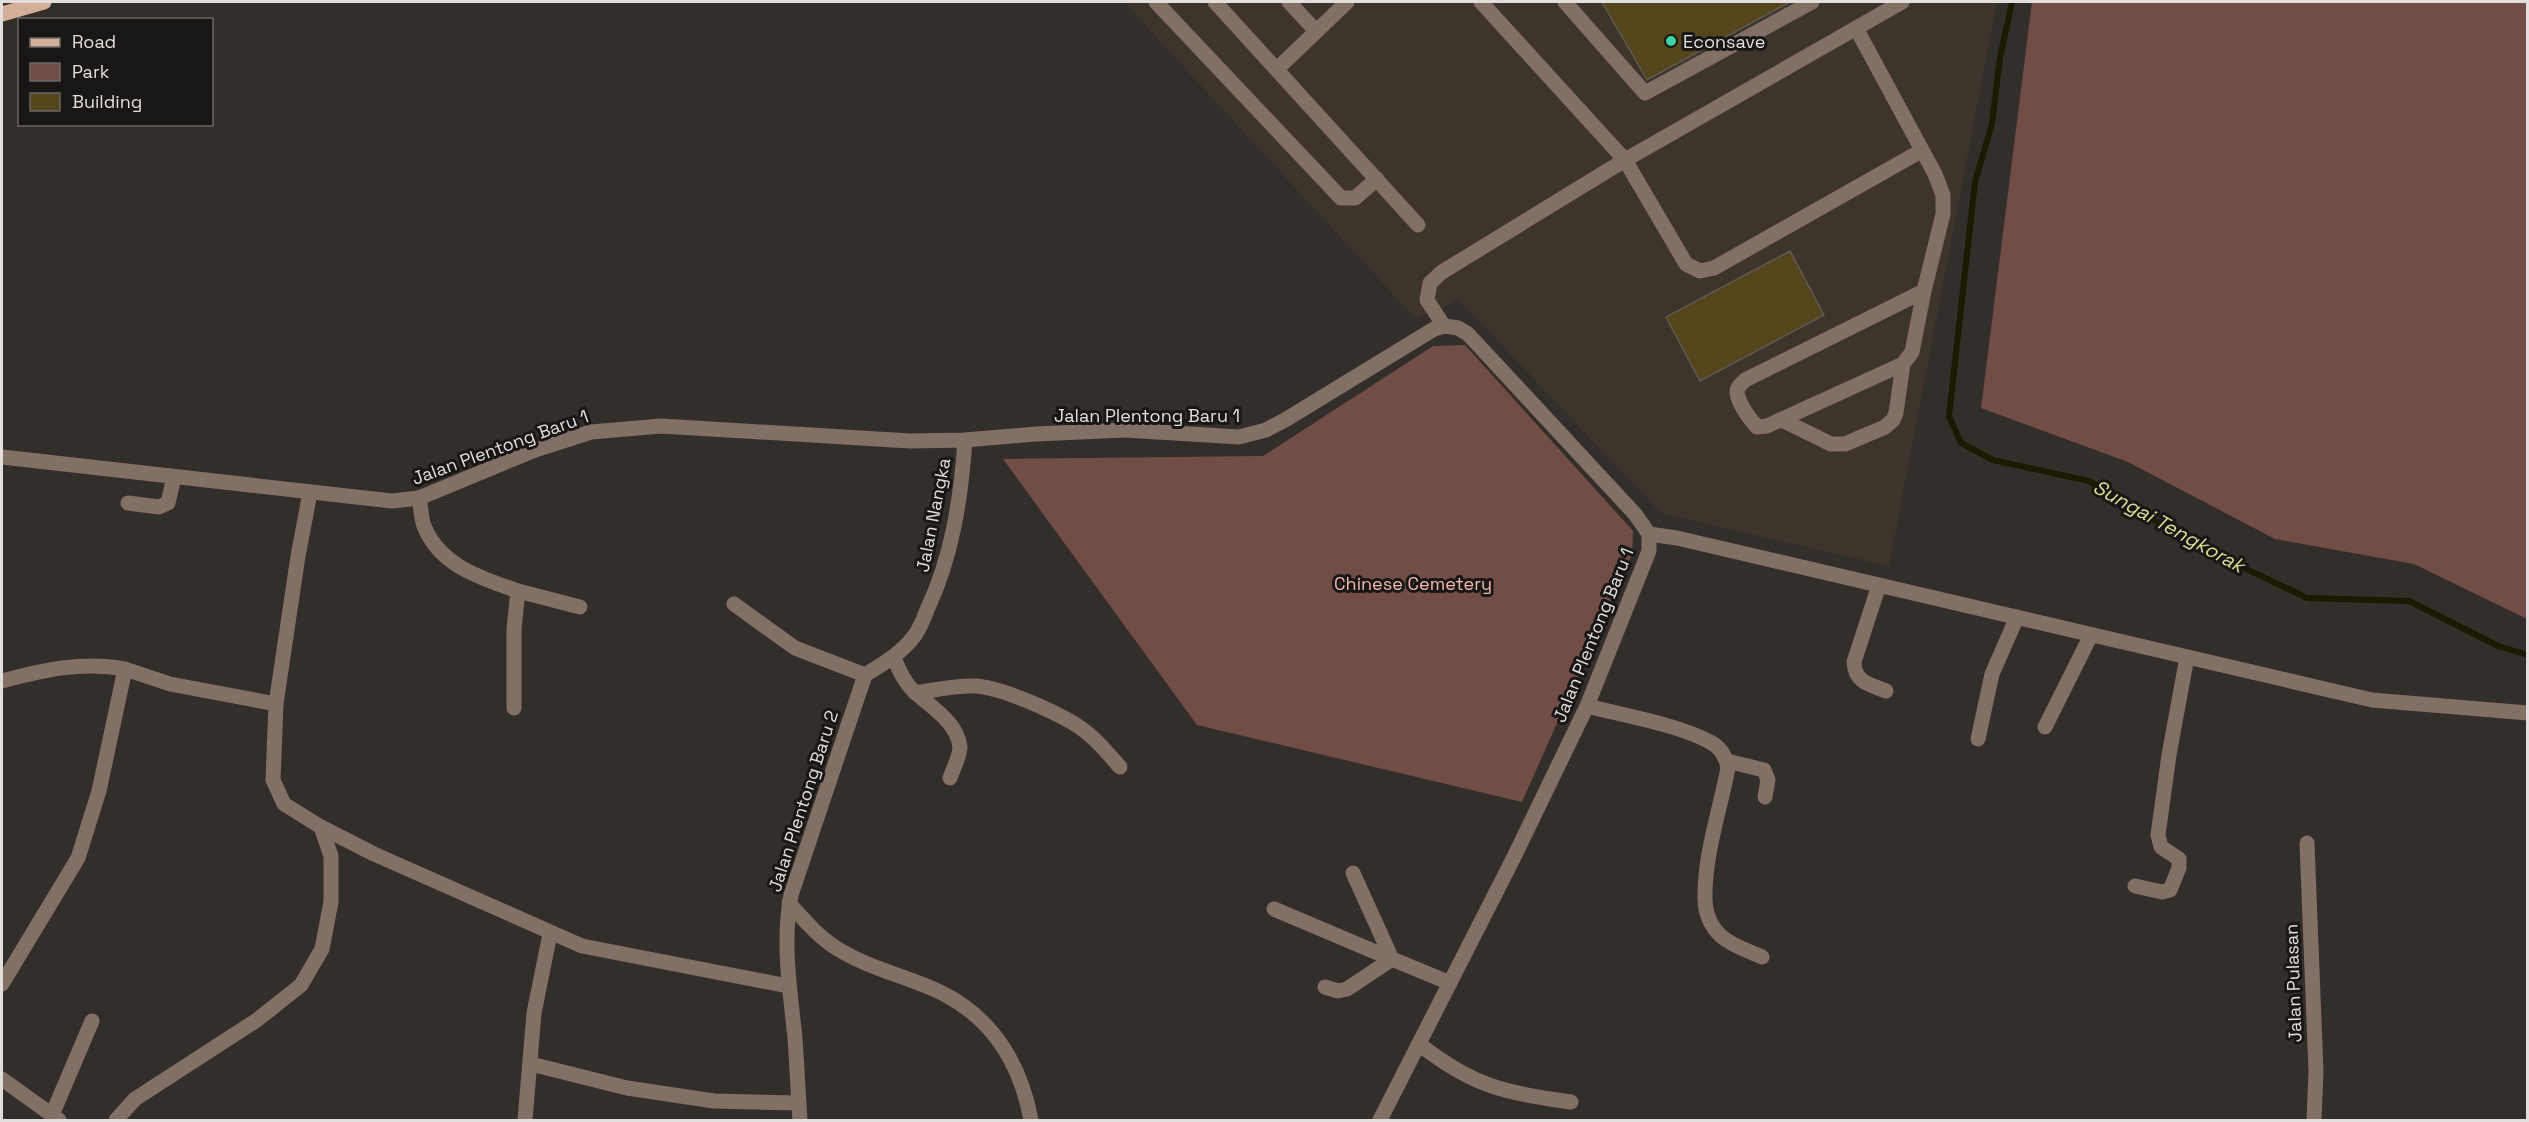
<svg xmlns="http://www.w3.org/2000/svg" width="2529" height="1122" viewBox="0 0 2529 1122" font-family="'Space Grotesk',sans-serif">
  <style>
    .built { fill: #3d352c }
    .green { fill: #724d47 }
    .lines { fill: none; stroke-linecap: round; stroke-linejoin: round }
    .stream { stroke: #1b1900; stroke-width: 6 }
    .building { fill: #55451b; stroke: #5d5b55; stroke-width: 1.5 }
    .minor { stroke: #826f66; stroke-width: 15 }
    .major { stroke: #d6af9b; stroke-width: 15 }
    .poi-dot { fill: #3dd4a3; stroke: #191715; stroke-width: 2 }
    .labels { text-anchor: middle; dominant-baseline: central; stroke-width: 6; stroke-linejoin: round; paint-order: stroke }
    .poi-label { font-size: 18px; fill: #e1dedc; stroke: #191715; text-anchor: start }
    .street-label { font-size: 18px; fill: #e1dedc; stroke: #191715 }
    .park-label { font-size: 18px; fill: #f6b8ad; stroke: #191715 }
    .water-label { font-size: 20px; font-style: italic; fill: #dbdb92; stroke: #191715 }
  </style>
  <rect width="100%" height="100%" fill="#322e2a"/>
  <polygon class="built" points="1124,2 1997,2 1889,566 1661,513 1459,300 1416,319"/>
  <g class="green">
    <polygon points="2032,2 2527,2 2527,619 2414,564 2275,539 2128,462 1981,408"/>
    <polygon points="1465,345 1633,531 1632,554 1522,802 1197,725 1003,459 1263,456 1433,346"/>
  </g>
  <g class="lines">
    <polyline class="stream" points="2012,2 2000,58 1992,124 1975,182 1949,416 1961,443 1993,460 2089,481 2190,542 2307,598 2409,601 2498,646 2528,655"/>
  </g>
  <g class="building">
    <polygon points="1602,2 1790,2 1647,80"/>
    <polygon points="1790,251 1824,315 1700,381 1666,317"/>
  </g>
  <g class="lines">
    <g class="minor">
      <polyline points="1156,2 1341,198 1355,198 1377,179"/>
      <polyline points="1215,2 1418,225"/>
      <polyline points="1289,2 1315,30"/>
      <polyline points="1481,2 1625,160 1686,264 1700,271 1714,268 1921,151"/>
      <polyline points="1565,2 1645,93 1812,2"/>
      <path d="M1856,28L1935,174L1943,195V214L1924,291L1912,352L1903,364L1767,426L1757,427C1750,419 1738,403 1737,392C1737,386 1742,384 1745,380L1924,291"/>
      <polyline points="1277,69 1347,2"/>
      <polyline points="1444,326 1427,300 1430,283 1442,272 1625,160 1902,2"/>
      <polyline points="1782,420 1831,444 1845,444 1885,427 1893,420 1896,413 1903,364"/>
      <polyline points="2,457 392,501 419,498 535,450 591,432 661,426 910,441 965,440 1036,434 1125,430 1239,437 1266,430 1285,420 1434,329 1444,326 1458,328 1468,334 1635,514 1649,534 1649,551 1587,706 1514,857 1380,1120"/>
      <polyline points="310,493 298,556 276,704 273,780 284,804 321,827 374,854 582,946 788,986"/>
      <path d="M419,498C421,507 421,518 424,526C440,566 481,578 518,591L514,629V708"/>
      <polyline points="128,503 159,507 168,503 174,477"/>
      <polyline points="1649,534 1677,538 2372,700 2528,713"/>
      <path d="M1879,585L1854,662C1855,683 1869,684 1886,691"/>
      <polyline points="518,591 580,607"/>
      <polyline points="734,604 795,648 865,675"/>
      <path d="M894,658C899,670 905,684 916,693C932,708 957,722 960,747C960,756 953,769 950,778"/>
      <path d="M865,675C883,664 902,653 915,635C920,628 924,618 927,610C952,557 961,499 965,440"/>
      <path d="M2,681C43,670 82,661 125,669"/>
      <path d="M915,693C935,690 955,685 975,686C1000,687 1051,710 1073,723C1092,734 1106,751 1120,767"/>
      <path d="M1587,706C1622,715 1680,725 1710,742C1720,747 1726,757 1728,768C1720,810 1704,856 1705,899C1705,913 1711,927 1721,936C1732,946 1749,951 1762,957"/>
      <polyline points="2045,727 2091,635"/>
      <polyline points="1978,739 1992,674 2017,617"/>
      <polyline points="1727,761 1764,770 1768,780 1765,797"/>
      <polyline points="2307,843 2316,1071 2314,1120"/>
      <polyline points="1353,873 1392,959 1450,983"/>
      <polyline points="2135,886 2162,892 2170,890 2179,868 2179,859 2161,847 2158,835 2169,755 2187,657"/>
      <path d="M789,903C806,922 821,940 843,952C875,971 911,977 944,994C994,1020 1021,1066 1031,1120"/>
      <polyline points="1274,909 1392,959"/>
      <polyline points="2,984 78,858 99,791 125,669 170,684 276,704"/>
      <polyline points="1325,987 1338,991 1347,989 1392,959"/>
      <path d="M1419,1044C1474,1087 1503,1092 1571,1102"/>
      <polyline points="531,1064 627,1088 714,1101 799,1103"/>
      <polyline points="2,1079 59,1120"/>
      <polyline points="52,1115 92,1021"/>
      <polyline points="116,1120 135,1099 257,1020 301,985 322,949 331,902 331,856 321,827"/>
      <polyline points="525,1120 534,1013 550,934"/>
      <path d="M800,1120C798,1093 797,1065 795,1038C790,990 782,942 791,895L865,675"/>
    </g>
    <polyline class="major" points="2,14 44,2"/>
  </g>
  <circle class="poi-dot" cx="1671" cy="41" r="6"/>
  <g class="labels">
    <g class="poi-label">
      <text x="1683" y="41">Econsave</text>
    </g>
    <g class="street-label">
      <text x="1147" y="415">Jalan Plentong Baru 1</text>
      <text transform="translate(500 447) rotate(-20)">Jalan Plentong Baru 1</text>
      <text transform="translate(933 515) rotate(-79)">Jalan Nangka</text>
      <text transform="translate(1593 635) rotate(-68)">Jalan Plentong Baru 1</text>
      <text transform="translate(803 801) rotate(-72)">Jalan Plentong Baru 2</text>
      <text transform="translate(2293 983) rotate(-92)">Jalan Pulasan</text>
    </g>
    <g class="park-label">
      <text x="1413" y="583">Chinese Cemetery</text>
    </g>
    <g class="water-label">
      <text transform="translate(2169 526) rotate(29)">Sungai Tengkorak</text>
    </g>
  </g>
  <rect width="2529" height="1122" fill="none" stroke="#e1dedc" stroke-width="6"/>
  <rect x="18" y="18" width="195" height="108" fill="#191715" stroke="#696765" stroke-width="1.5"/>
  <rect x="30" y="38" width="30" height="9" fill="#d6af9b" stroke="#696765" stroke-width="1.5"/>
  <text x="72" y="48" font-size="18" fill="#e1dedc">Road</text>
  <rect x="30" y="63" width="30" height="18" fill="#724d47" stroke="#696765" stroke-width="1.5"/>
  <text x="72" y="78" font-size="18" fill="#e1dedc">Park</text>
  <rect x="30" y="93" width="30" height="18" fill="#55451b" stroke="#696765" stroke-width="1.5"/>
  <text x="72" y="108" font-size="18" fill="#e1dedc">Building</text>
</svg>
